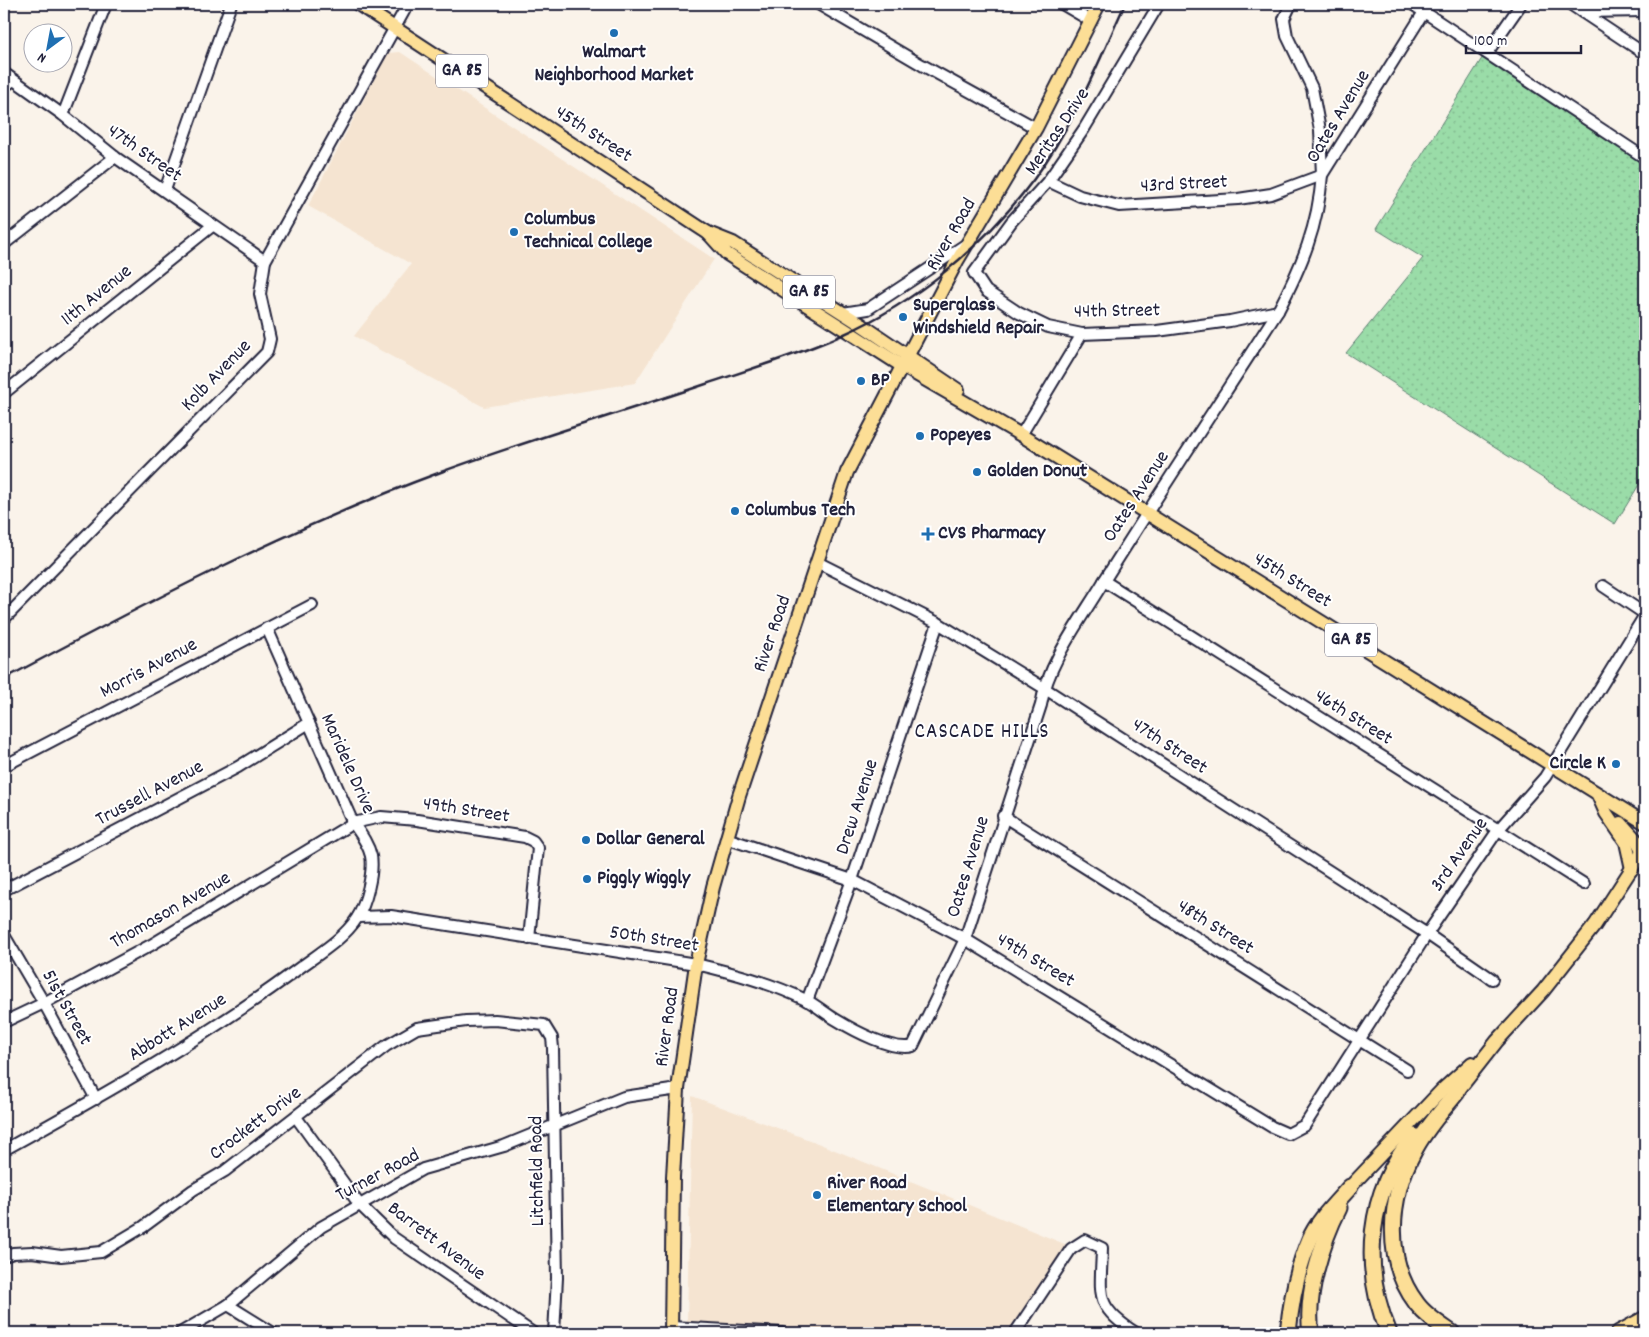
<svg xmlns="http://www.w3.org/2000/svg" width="1649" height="1337" viewBox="0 0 1649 1337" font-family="Dekko,sans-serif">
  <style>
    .built { fill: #f5e4d1 }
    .grass { fill: url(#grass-dots); stroke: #5e7f72 }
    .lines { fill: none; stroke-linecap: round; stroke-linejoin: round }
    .minor-casing { stroke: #22223b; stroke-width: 14 }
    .major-casing { stroke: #22223b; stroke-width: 16 }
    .highway-casing { stroke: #22223b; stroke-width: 19 }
    .minor { stroke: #fff; stroke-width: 10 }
    .major { stroke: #fcde96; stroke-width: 12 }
    .highway { stroke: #fcde96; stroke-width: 15 }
    .rail { stroke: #22223b; stroke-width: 2.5 }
    .poi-dot { fill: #1f6fb2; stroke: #fff; stroke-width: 2 }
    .labels { text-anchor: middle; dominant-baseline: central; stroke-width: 4; stroke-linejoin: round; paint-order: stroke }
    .shield { fill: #fff; stroke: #646476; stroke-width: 1 }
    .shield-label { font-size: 19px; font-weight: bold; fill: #22223b }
    .poi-label { font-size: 20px; font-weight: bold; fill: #22223b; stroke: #fff; text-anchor: start }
    .street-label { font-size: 20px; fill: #22223b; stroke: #fff }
    .neighbourhood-label { font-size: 21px; letter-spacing: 1px; fill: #22223b; stroke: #fff }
  </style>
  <defs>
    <pattern id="grass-dots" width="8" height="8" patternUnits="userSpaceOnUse" patternTransform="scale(1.25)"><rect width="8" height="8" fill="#9adca8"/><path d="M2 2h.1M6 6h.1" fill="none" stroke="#84bc92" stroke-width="1.8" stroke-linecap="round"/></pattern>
  </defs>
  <rect width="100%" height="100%" fill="#faf3ea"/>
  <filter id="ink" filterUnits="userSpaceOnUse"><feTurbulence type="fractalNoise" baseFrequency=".02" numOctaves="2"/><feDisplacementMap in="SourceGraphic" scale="10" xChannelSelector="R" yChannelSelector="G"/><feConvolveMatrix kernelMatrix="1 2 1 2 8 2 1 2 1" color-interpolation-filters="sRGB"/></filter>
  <g filter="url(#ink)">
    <g class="built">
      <polygon points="400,52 714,259 635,383 484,407 354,336 411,264 308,206 388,53"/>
      <polygon points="692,1096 820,1144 1067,1245 1012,1333 797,1333 772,1327 687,1321"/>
    </g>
    <polygon class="grass" points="1484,55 1645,164 1645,475 1615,524 1346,353 1423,258 1376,229"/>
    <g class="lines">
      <g class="minor-casing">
        <g id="minor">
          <polyline points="818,4 922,65 1036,128"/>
          <polyline points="1062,4 1091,21"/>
          <polyline points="1159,4 1084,129 1048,181 1012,221 974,273 986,291 1019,313 1048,327 1082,334 1157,331 1230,321 1278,311"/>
          <polyline points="1412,4 1645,158"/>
          <polyline points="1570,4 1645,54"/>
          <polyline points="1582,12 1645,11"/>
          <polyline points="1487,53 1521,4"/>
          <polyline points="4,73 63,115 115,157 265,261"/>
          <polyline points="4,87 13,80"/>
          <polyline points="63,115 106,4"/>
          <polyline points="1048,181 1080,196 1119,206 1238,199 1271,194 1322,175 1320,130 1312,88 1287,36 1284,19 1291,4"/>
          <polyline points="165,190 231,4"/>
          <polyline points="4,244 115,157"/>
          <polyline points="843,313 868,309 965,245"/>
          <polyline points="4,393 212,226"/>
          <polyline points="1021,435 1082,334"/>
          <polyline points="817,562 938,623 1044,688 1427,934 1492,979"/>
          <polyline points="1104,581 1584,884"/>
          <polyline points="1603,586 1645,614"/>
          <polyline points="4,619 267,352 270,339 260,294 265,261 408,4"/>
          <polyline points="4,766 312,605"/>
          <polyline points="1003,816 1407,1070"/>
          <polyline points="726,838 852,880 965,939 1272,1127 1288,1134 1305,1125 1427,934 1498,830 1545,777 1645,615"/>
          <polyline points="4,890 238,767 309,723"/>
          <path d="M358,917L391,916L696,964C734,973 771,983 806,1000C816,1005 825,1013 835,1019C853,1030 893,1052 913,1046L965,939L1041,705C1048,662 1082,618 1104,581C1161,490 1220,401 1278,311C1302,265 1318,227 1322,175L1429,4"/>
          <polyline points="4,935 44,1003 96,1099"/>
          <polyline points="807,1001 852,880 938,623"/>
          <polyline points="4,1022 44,1003 151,945 353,823 381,817 417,820 525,837 533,841 538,848 529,939"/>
          <polyline points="296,1117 359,1204 394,1238 533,1333"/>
          <path d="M4,1150C103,1095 203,1039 294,972C315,956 343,940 357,918C366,904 374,872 371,856C368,843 360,833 353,823L267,628"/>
          <polyline points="4,1256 13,1253 32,1252 61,1256 101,1252 143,1227 193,1190 225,1171 386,1046 417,1028 466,1021 495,1020 544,1025 552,1038 553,1048 557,1278 554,1333"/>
          <polyline points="228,1305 273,1333"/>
          <polyline points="671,1327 782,1333"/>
          <polyline points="180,1333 228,1305 321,1227 423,1169 504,1146 624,1097 678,1089"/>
          <path d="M1015,1333L1071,1249L1085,1240L1102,1248C1101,1294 1093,1306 1136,1333"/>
        </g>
      </g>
      <g class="major-casing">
        <g id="major">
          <polyline points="358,4 708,233 733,243 862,325 958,390"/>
          <polyline points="708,233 727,254 902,366 1021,435 1645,823"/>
          <polyline points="1598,795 1606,813 1626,842 1632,869"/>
          <polyline points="1621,823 1638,842 1642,852"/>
          <polyline points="1457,1092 1497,1041 1543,991 1595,925 1645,848"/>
          <polyline points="1350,1187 1442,1090 1472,1063"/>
          <polyline points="671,1333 673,1177 678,1089 696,964 713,887 739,796 847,472 957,261 1036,128 1099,4"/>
        </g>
      </g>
      <g class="highway-casing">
        <g id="highway">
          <path d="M1288,1333C1291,1301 1297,1269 1310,1239C1318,1220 1336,1203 1350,1187"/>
          <path d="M1311,1333C1305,1296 1322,1241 1339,1208"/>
          <path d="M1389,1333C1361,1268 1367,1192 1414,1136"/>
          <path d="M1452,1333C1439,1324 1426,1316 1417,1304C1383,1260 1389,1197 1414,1151C1425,1129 1442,1111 1457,1092"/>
          <polyline points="1619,1333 1645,1319"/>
        </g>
      </g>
      <use href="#minor" class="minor"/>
      <use href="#major" class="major"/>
      <use href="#highway" class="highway"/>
      <path class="rail" d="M4,679C146,603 289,528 441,472C528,440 618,414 706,384C751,369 797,355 840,336C917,302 984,246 1034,179C1073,126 1098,63 1125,4"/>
    </g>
  </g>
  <g class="poi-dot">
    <circle cx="614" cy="33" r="5"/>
    <circle cx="514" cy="232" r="5"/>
    <circle cx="903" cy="317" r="5"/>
    <circle cx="861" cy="381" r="5"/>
    <circle cx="920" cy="436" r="5"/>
    <circle cx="977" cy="472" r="5"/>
    <circle cx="735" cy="511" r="5"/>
    <path d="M925.5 526.5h5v5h5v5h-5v5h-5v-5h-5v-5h5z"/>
    <circle cx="1616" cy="764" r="5"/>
    <circle cx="586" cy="840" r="5"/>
    <circle cx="587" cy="879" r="5"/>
    <circle cx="817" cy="1195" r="5"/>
  </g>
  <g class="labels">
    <g class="shield">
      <rect x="436" y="54.5" width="52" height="33" rx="4"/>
      <rect x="783" y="275.5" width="52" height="33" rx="4"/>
      <rect x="1325" y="623.5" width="52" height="33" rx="4"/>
    </g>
    <g class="shield-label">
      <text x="462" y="71">GA 85</text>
      <text x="809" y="292">GA 85</text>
      <text x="1351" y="640">GA 85</text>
    </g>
    <g class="poi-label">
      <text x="614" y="53" text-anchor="middle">Walmart<tspan x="614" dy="23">Neighborhood Market</tspan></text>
      <text x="524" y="220">Columbus<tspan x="524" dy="23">Technical College</tspan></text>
      <text x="913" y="306">Superglass<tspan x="913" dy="23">Windshield Repair</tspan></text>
      <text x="871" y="381">BP</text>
      <text x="930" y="436">Popeyes</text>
      <text x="987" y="472">Golden Donut</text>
      <text x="745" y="511">Columbus Tech</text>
      <text x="938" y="534">CVS Pharmacy</text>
      <text x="1606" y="764" text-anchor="end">Circle K</text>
      <text x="596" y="840">Dollar General</text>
      <text x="597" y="879">Piggly Wiggly</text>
      <text x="827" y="1184">River Road<tspan x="827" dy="23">Elementary School</tspan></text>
    </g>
    <g class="street-label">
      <text transform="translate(1339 117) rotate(-59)">Oates Avenue</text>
      <text transform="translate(1058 132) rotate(-56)">Meritas Drive</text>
      <text transform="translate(593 135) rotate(33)">45th Street</text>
      <text transform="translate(144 154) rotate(35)">47th Street</text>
      <text transform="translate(1184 185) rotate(-3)">43rd Street</text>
      <text transform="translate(952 235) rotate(-60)">River Road</text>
      <text transform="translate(97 296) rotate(-39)">11th Avenue</text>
      <text transform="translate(1117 312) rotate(-1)">44th Street</text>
      <text transform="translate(217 376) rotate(-46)">Kolb Avenue</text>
      <text transform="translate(1137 497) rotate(-57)">Oates Avenue</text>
      <text transform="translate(1292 581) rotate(32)">45th Street</text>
      <text transform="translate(773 634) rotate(-71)">River Road</text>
      <text transform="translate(149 669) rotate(-28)">Morris Avenue</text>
      <text transform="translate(1353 718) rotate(32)">46th Street</text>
      <text transform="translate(1169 747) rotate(33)">47th Street</text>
      <text transform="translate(347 764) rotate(66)">Maridele Drive</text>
      <text transform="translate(150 794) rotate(-28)">Trussell Avenue</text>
      <text transform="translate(858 807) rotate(-72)">Drew Avenue</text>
      <text transform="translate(466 811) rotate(9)">49th Street</text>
      <text transform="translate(1460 855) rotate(-55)">3rd Avenue</text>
      <text transform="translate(969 867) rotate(-73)">Oates Avenue</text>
      <text transform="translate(171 911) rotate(-30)">Thomason Avenue</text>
      <text transform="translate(1215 928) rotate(32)">48th Street</text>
      <text transform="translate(654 940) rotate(9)">50th Street</text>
      <text transform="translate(1035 961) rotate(31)">49th Street</text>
      <text transform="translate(66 1008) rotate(61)">51st Street</text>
      <text transform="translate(668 1027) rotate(-82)">River Road</text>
      <text transform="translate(178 1028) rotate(-32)">Abbott Avenue</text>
      <text transform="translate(256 1124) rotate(-37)">Crockett Drive</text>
      <text transform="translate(538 1171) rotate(-91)">Litchfield Road</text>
      <text transform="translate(378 1176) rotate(-28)">Turner Road</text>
      <text transform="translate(436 1242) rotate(37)">Barrett Avenue</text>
    </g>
    <g class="neighbourhood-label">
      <text x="982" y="733">CASCADE HILLS</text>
    </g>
  </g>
  <rect width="1649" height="1337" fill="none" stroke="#fff" stroke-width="20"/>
  <rect x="10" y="10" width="1629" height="1317" fill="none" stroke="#22223b" stroke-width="2" filter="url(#ink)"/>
  <g transform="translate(48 48) rotate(212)"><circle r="24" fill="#ffffff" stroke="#a7a7b1"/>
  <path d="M0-4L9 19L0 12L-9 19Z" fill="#1f6fb2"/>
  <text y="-8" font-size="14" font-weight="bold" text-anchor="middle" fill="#22223b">N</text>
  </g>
  <path d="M1466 45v8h115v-8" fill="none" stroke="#22223b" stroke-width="2.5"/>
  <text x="1474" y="45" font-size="15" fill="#22223b" stroke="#ffffff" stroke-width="4" paint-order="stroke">100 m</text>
</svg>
